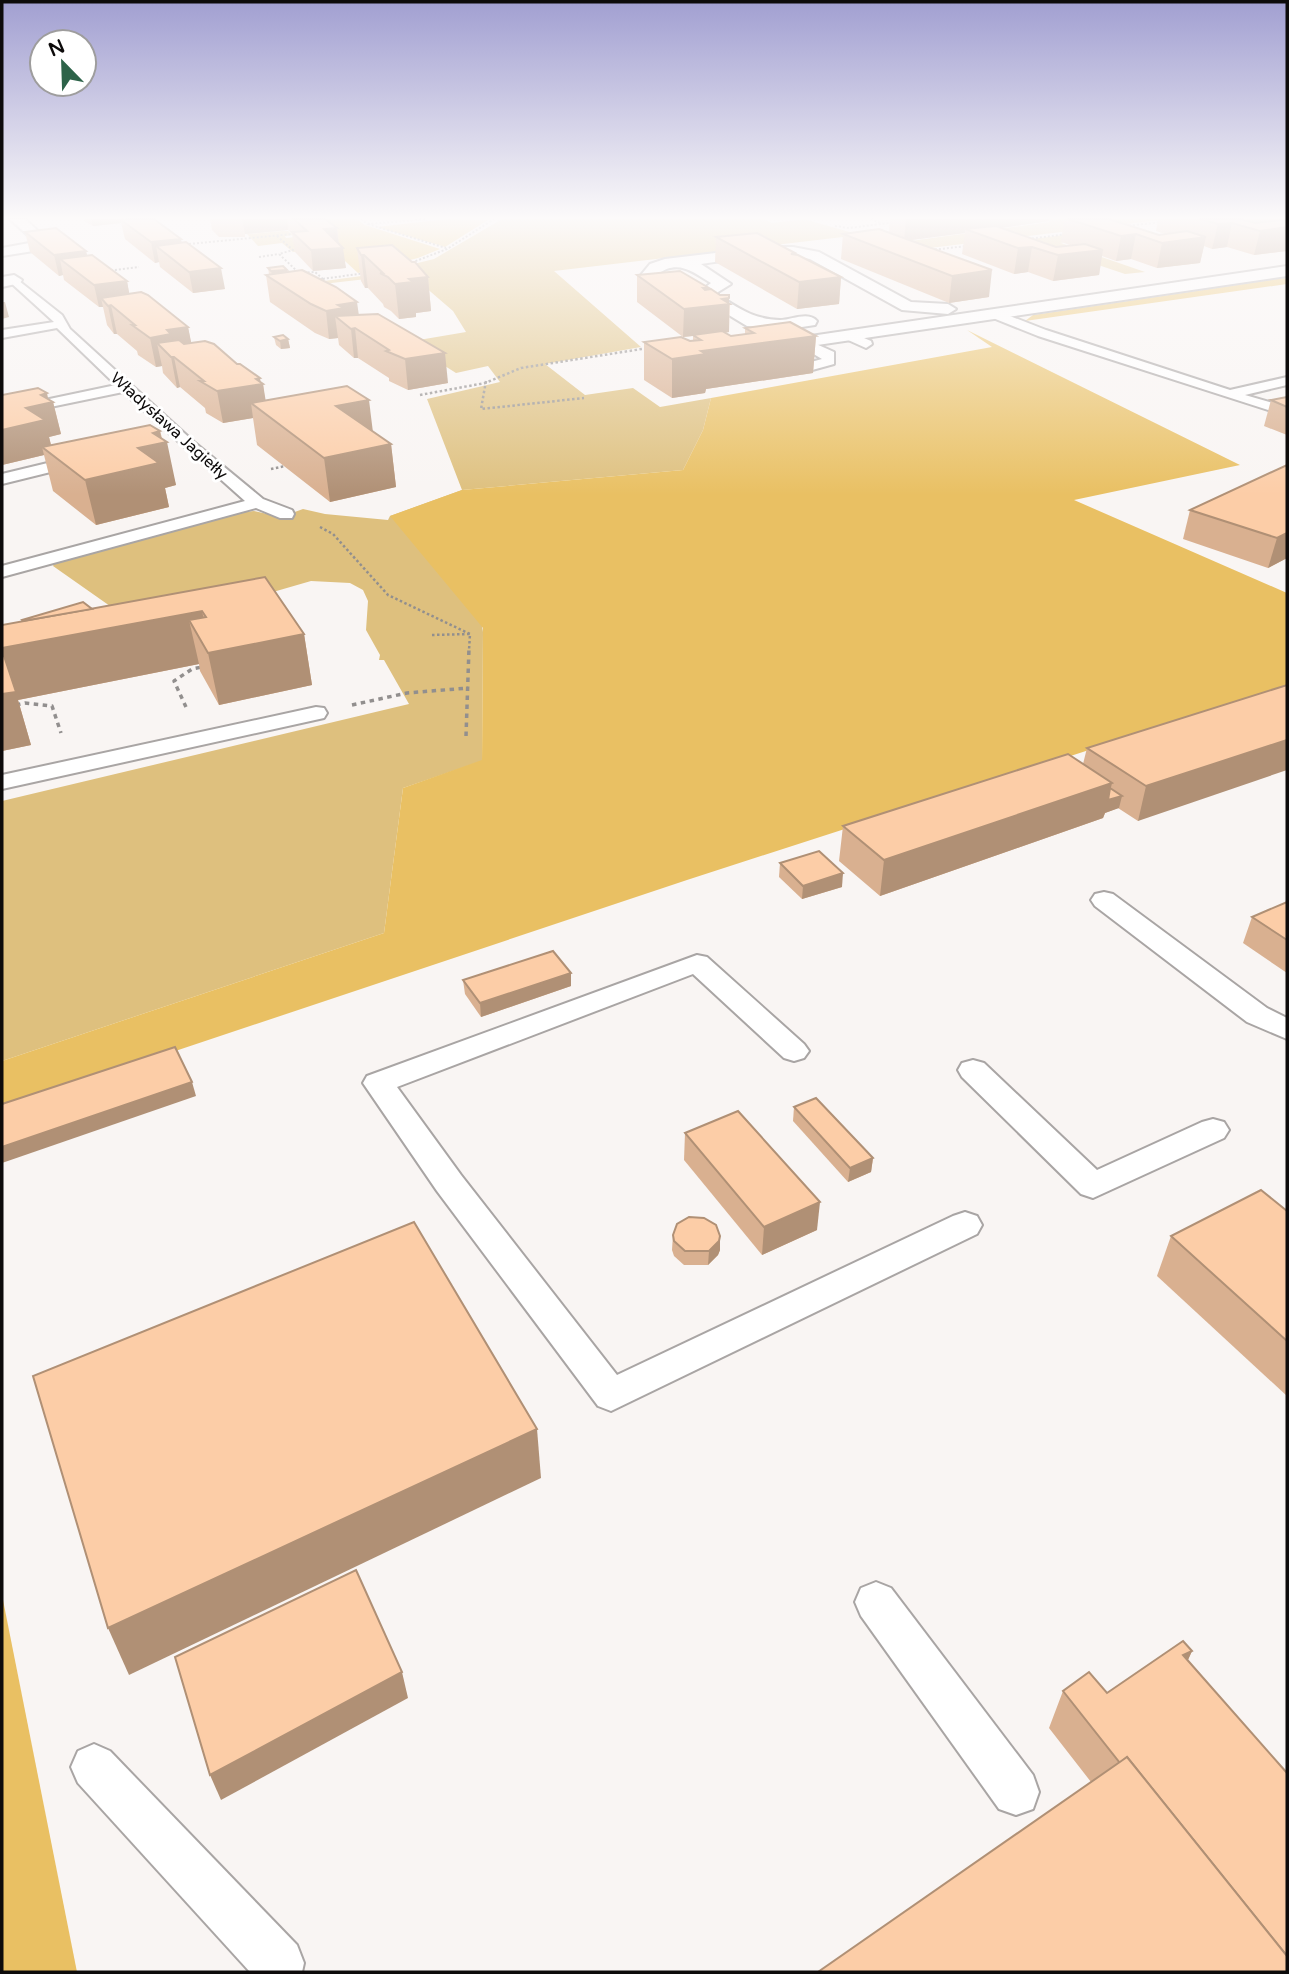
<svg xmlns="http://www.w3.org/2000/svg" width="1289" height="1974" viewBox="0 0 1289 1974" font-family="'Varela Round',sans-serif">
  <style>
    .green { fill: #dec07e }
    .forest { fill: #e9c063 }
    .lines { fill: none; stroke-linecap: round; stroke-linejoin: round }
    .lane-casing { stroke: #a9a5a4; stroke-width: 4 }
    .street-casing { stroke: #a9a5a4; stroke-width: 4 }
    .path-far2 { stroke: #928f8e; stroke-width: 2; stroke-dasharray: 2 2; stroke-linecap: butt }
    .path-far1 { stroke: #928f8e; stroke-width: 2.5; stroke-dasharray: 2.5 2.5; stroke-linecap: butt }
    .path { stroke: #928f8e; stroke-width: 3.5; stroke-dasharray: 4.5 4.5; stroke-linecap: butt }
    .lane { fill: #fff; fill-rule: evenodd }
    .street { fill: #fff; fill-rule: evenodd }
    .wall { fill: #d9b090 }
    .shaded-wall { fill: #b09075 }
    .building { fill: #fccda7; stroke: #b09075; stroke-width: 2 }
    .labels { text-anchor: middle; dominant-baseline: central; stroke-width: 6; stroke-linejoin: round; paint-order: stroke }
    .far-street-label { font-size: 16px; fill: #0d0b0b; stroke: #fff }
  </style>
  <rect width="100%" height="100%" fill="#f9f5f3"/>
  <g class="green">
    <polygon points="502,219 764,219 772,223 804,219 860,235 554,271 641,347 545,364 585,395 633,388 660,407 711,398 703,430 683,470 462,490 483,632 482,761 403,788 384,933 2,1061 2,801 409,704 384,660 379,660 380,655 366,630 368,601 363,590 350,583 311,581 193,615 137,625 53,566 56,560 235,513 254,511 281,517 303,509 325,514 388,520 390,516 462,490 427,399 500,382 488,366 456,373 407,342 466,332 453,311 410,274 314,285 309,283 369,275 434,259"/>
    <polygon points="1045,219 1167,219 905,251 903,242 1050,222"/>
    <polygon points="1103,230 1061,243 1145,272 1125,274 1024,240"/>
    <polygon points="282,231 288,231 293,235 285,236 286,238 294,237 308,251 293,252 282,243 258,246 247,234"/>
  </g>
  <g class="forest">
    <polygon points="289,219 356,219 365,225 440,249 418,258 358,273 333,250"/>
    <polygon points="446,219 488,220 445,247 377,227"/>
    <polygon points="1284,278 1287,279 1287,284 1025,321 1033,315"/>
    <polygon points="967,330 1240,465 1074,500 1287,593 1287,686 687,880 2,1109 2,1061 384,933 403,788 482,760 483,628 390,516 462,490 683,470 703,430 711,398 992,347"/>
    <polygon points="2,1595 77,1972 2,1972"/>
  </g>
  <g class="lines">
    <g class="lane-casing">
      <g id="lane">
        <polygon points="14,277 62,315 70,329 194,442 263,499 292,510 294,514 292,518 280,518 256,508 2,577 2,566 245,501 123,392 2,417 2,409 116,385 57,328 2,338 2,330 54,322 10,282 8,280"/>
        <polygon points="997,311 1046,330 1230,390 1287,377 1287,385 1245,395 1287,407 1287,416 1038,336 993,318 993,312"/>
        <polygon points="850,332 871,341 872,344 866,348 846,339 844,336"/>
        <polygon points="805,339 834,352 834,364 805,372 800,371 800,365 822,359 800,346 800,340"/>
        <polygon points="85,454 91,456 93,459 91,462 2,484 2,474"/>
        <polygon points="316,707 324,708 327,713 324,718 2,789 2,775"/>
        <polygon points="1104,892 1113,894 1267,1008 1287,1018 1287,1039 1247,1022 1095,906 1091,900 1095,894"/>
        <polygon points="697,955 707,957 804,1044 809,1051 804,1058 794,1061 784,1058 693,974 397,1087 461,1175 617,1375 953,1216 965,1212 977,1216 982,1225 977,1234 611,1411 598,1406 437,1191 363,1083 367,1076"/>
        <polygon points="973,1060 984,1063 1097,1170 1202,1122 1213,1119 1224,1122 1229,1130 1224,1138 1093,1198 1081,1194 962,1077 958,1070 962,1063"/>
        <polygon points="876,1582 891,1588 1033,1775 1039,1792 1033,1809 1016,1815 999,1809 861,1616 855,1602 861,1588"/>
        <polygon points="94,1744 110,1751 297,1945 304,1963 302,1972 250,1972 78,1783 71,1767 78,1751"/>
      </g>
    </g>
    <g class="street-casing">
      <g id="street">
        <polygon points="10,219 25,219 53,245 46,249 2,256 2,248 35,242"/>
        <path d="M766,247H793L819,252L911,302L948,304L956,309L948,314L902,310L810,259C773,252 737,259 701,264L731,284L718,292V295C740,309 753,319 780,320C792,320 808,311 817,321L815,325L782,330L747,326L704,300L702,290L711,283C693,272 678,259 658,274L665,292L657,297L651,295L641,275L650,264L665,259Z"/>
        <polygon points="1287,266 1287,276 763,353 754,348 763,343"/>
        <polygon points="14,275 22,280 20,283 2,287 2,277"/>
      </g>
    </g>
    <g class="path-far2">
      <polyline points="361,219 368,224 427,219"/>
      <polyline points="871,219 881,223"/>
      <polyline points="368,224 446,248"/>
      <polyline points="835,226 849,228 896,222"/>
      <polyline points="1125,226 1162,222"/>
      <polyline points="277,236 293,250 279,254 299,273 315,272 323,279"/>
      <polyline points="1028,239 1068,234"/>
      <polyline points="189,244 292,234"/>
      <polyline points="931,250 967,246"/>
      <polyline points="259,257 279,254"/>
      <polyline points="408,264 447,249 494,219"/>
      <polyline points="107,271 139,267"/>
      <polyline points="315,280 365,273"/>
    </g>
    <g class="path-far1">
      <polyline points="486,381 481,409 584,398"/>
      <polyline points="420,395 485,383 521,368 648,348"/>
      <polyline points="271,469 285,466"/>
      <polyline points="320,527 333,534 388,595 470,634"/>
      <polyline points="432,635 470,634 469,650"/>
    </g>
    <g class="path">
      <polyline points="16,705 25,703 52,706 61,733"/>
      <polyline points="352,705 407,693 468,688"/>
      <polyline points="186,707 174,681 192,669 202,667"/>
      <polyline points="466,736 469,648"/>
    </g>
    <use href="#lane" class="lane"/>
    <use href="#street" class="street"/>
  </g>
  <g class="wall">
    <polygon points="84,219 123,219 182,243 225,289 193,293 160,267 159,262 155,263 125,239 121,223 93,226 84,221"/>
    <polygon points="210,219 325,219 337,228 339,243 346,268 313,271 295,252 292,234 288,230 245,234 245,237 219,237 212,230"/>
    <polygon points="890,219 1049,219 1049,221 1001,228 1056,247 1070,245 1061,242 1064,219 1109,219 1159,235 1165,234 1156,231 1158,219 1240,219 1255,223 1256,223 1246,220 1246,219 1287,219 1287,251 1254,255 1227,247 1212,249 1204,246 1200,263 1157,268 1131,259 1116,261 1102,256 1099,275 1053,281 1028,272 1014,274 962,254 965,233 910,240 989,297 949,303 841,259 843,234 889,233"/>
    <polygon points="25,232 86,251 87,256 127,281 129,294 188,327 191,343 237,364 263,384 265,401 373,431 391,444 396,487 330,502 257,445 253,418 223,423 206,413 205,408 180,387 177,388 163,373 162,366 156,367 138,355 137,351 117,334 114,334 107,325 103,307 99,307 64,280 63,275 59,276 30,252"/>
    <polygon points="716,237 795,254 841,277 839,304 797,309 715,262"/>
    <polygon points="357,248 428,277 431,311 416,313 416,317 399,319 391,311 384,307 383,304 368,288 365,288 361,281"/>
    <polygon points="268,268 287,270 287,272 359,315 448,383 408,390 389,381 389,378 358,358 354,358 339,345 338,338 329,339 315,333 270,302 266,275 269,274"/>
    <polygon points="637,275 709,290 730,304 729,332 725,333 731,336 745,334 745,328 816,336 813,373 706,389 705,393 672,398 644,380 644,342 690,341 693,341 693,336 683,337 637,302"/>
    <polygon points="274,337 288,339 290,348 281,349 276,345"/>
    <polygon points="1287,397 1287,435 1264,426 1271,400"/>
    <polygon points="48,399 53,402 61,434 49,437 51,445 160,431 176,485 165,488 169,507 96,525 53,491 44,455 2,465"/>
    <polygon points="1287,465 1287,558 1268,568 1183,539 1190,510"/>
    <polygon points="265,577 304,634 312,685 219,705 200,671 199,664 18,700 31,745 2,751 2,625"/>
    <polygon points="1287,685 1138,821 1118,808 1105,813 1103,818 880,896 839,861 843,826 1083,764 1087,748"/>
    <polygon points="780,863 842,887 802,899 779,877"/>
    <polygon points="1287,902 1287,973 1243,943 1252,917"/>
    <polygon points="571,973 571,986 481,1017 465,994 463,980"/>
    <polygon points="794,1107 873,1158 871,1172 848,1182 793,1121"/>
    <polygon points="685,1133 817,1230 762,1255 684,1160"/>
    <polygon points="1287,1211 1287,1396 1157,1276 1171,1236"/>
    <polygon points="673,1235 720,1250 718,1255 708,1265 684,1265 674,1256 672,1250"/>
    <polygon points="1192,1651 1188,1660 1287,1773 1091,1782 1049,1728 1063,1691 1107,1693"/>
  </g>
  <g class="shaded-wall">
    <polygon points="91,219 123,219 124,222 121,220 121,223 93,226"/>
    <polygon points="242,219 287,219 288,230 245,234"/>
    <polygon points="906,219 1049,219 1049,221 972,232 965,229 965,233 904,241"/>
    <polygon points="1232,223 1227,247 1212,249 1218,224"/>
    <polygon points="1287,227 1287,251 1254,255 1260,231"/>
    <polygon points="337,228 339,248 343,248 346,268 313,271 311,250 324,229"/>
    <polygon points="1136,234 1131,259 1116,261 1121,236"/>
    <polygon points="1206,237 1200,263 1157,268 1162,243"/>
    <polygon points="181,239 185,259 156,246 159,262 155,263 151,242"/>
    <polygon points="1032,247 1028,272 1014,274 1018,248"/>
    <polygon points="1103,250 1099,275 1053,281 1058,255"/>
    <polygon points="86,251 91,272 60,259 63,275 59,276 54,255"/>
    <polygon points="361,255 364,255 368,288 365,288"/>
    <polygon points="221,268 225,289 193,293 189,272"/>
    <polygon points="287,270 288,277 273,279 271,271"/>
    <polygon points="992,270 989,297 949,303 952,276"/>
    <polygon points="428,277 431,311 416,313 416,317 399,319 395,284 409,279"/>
    <polygon points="841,277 839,304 797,309 799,282"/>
    <polygon points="127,281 131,303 111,305 117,334 114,334 108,306 101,298 103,307 99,307 94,285"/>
    <polygon points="703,288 709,288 709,306 722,299 729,298 729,332 683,337 684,309"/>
    <polygon points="2,302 5,302 9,317 2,319"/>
    <polygon points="357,302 361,330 355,328 358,358 354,358 351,329 335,316 338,338 329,339 326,311 338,305"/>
    <polygon points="188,327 194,356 174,357 180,387 177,388 171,357 157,343 162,366 156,367 150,338 167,330"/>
    <polygon points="816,336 813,373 706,389 705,393 672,398 672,359 701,351"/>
    <polygon points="288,339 290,348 281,349 280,341"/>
    <polygon points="445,353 448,383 408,390 405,359"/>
    <polygon points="260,378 261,384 263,384 268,415 251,403 253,418 223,423 217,391"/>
    <polygon points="47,393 49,403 53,402 61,434 49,437 53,453 42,447 44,455 2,465 2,430 41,395"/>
    <polygon points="369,400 374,441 336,406"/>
    <polygon points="160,431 162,443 167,442 176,485 165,488 169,507 96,525 85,480 138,448 153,433"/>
    <polygon points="391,444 396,487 330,502 324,458"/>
    <polygon points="1287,533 1287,558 1268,568 1277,538"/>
    <polygon points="202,611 211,652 304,634 312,685 219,705 208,653 189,620 199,664 18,700 31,745 2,751 2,648"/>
    <polygon points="1287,740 1287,770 1138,821 1146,786"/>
    <polygon points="1112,783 1108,800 1122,796 1119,808 1105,813 1103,818 880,896 884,860"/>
    <polygon points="843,873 842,887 802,899 803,886"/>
    <polygon points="571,973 571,986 481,1017 480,1003"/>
    <polygon points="192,1082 196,1096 2,1163 2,1147"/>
    <polygon points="873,1158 871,1172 848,1182 850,1168"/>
    <polygon points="820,1202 817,1230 762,1255 764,1227"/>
    <polygon points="720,1236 720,1250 718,1255 708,1265 709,1251"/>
    <polygon points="537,1429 541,1478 129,1675 108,1628"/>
    <polygon points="1192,1651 1175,1688 1183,1655"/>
    <polygon points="402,1672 408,1698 221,1800 210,1775"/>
  </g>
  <g class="building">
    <polygon points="129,219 154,219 181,239 151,242 121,220"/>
    <polygon points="294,219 325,219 337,228 324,229 343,248 311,250 292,232 307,231"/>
    <polygon points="1068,219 1109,219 1159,235 1187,231 1206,237 1162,243 1136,234 1121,236"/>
    <polygon points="1200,219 1240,219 1255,223 1282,220 1287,222 1287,227 1260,231 1232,223 1218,224"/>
    <polygon points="996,226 1056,247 1085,244 1103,250 1058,255 1032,247 1018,248 965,229"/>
    <polygon points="56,228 86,251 54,255 25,232"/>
    <polygon points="879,229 992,270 952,276 843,234"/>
    <polygon points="757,233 795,253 791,254 798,255 841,277 799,282 716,237"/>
    <polygon points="186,242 221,268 189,272 156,246"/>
    <polygon points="392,245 412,262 415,262 428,277 409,279 413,282 395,284 388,277 380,273 383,273 364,255 361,255 357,248"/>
    <polygon points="92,255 127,281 94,285 60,259"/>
    <polygon points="283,266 287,270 271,271 268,268"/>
    <polygon points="302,270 336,287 357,302 338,305 344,308 326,311 311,304 266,275"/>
    <polygon points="680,271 709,288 703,288 705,290 711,289 720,295 729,295 729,298 722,299 730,304 684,309 637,275"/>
    <polygon points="141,292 148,295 188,327 167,330 171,334 150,338 132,325 135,325 111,305 108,306 101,298"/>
    <polygon points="378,314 445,353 405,359 386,351 389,350 355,328 351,329 335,316"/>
    <polygon points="790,322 816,336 701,351 706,354 672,359 644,342 681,337 690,341 701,340 693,335 722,331 731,336 754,333 745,328"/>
    <polygon points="283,335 288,339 280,341 274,337"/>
    <polygon points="179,340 184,344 205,341 214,344 237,364 240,364 260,378 256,379 263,384 217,391 200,381 204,381 174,357 171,357 157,343"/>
    <polygon points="347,386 369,400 336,406 391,444 324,458 251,403"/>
    <polygon points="38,388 47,393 41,395 53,402 26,408 45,420 2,430 2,395"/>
    <polygon points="1287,397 1287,407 1271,400"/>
    <polygon points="150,425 160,431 153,433 167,442 138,448 159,463 85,480 42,447"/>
    <polygon points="1287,465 1287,533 1277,538 1190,510"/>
    <polygon points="265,577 304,634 208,653 189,620 206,617 202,611 2,648 2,625"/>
    <polygon points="83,602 92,609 23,621 22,620"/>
    <polygon points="2,656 4,656 16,692 2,694"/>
    <polygon points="1287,685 1287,740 1146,786 1087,748"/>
    <polygon points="1068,754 1112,783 884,860 843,826"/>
    <polygon points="1110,788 1122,796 1108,800"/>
    <polygon points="819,851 843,873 803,886 780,863"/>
    <polygon points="1287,902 1287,940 1252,917"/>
    <polygon points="553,951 571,973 480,1003 463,980"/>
    <polygon points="175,1047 192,1082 2,1147 2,1104"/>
    <polygon points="816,1098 873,1158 850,1168 794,1107"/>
    <polygon points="738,1111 820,1202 764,1227 685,1133"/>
    <polygon points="1261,1190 1287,1211 1287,1341 1171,1236"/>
    <polygon points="689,1217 704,1218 716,1225 720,1236 719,1241 709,1251 685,1251 674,1241 673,1235 677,1224"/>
    <polygon points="414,1222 537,1429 108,1628 33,1376"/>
    <polygon points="356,1570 402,1672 210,1775 175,1657"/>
    <polygon points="1183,1641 1192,1651 1183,1655 1287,1773 1287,1956 1127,1757 1120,1763 1063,1691 1089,1672 1107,1693"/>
    <polygon points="1127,1757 1287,1956 1287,1972 818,1972"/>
  </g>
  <linearGradient id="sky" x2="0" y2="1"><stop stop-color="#a19fd1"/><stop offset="0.44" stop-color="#fcfafa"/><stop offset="1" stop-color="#fcfafa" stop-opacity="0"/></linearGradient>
  <rect width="1289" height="495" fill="url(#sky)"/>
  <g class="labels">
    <g class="far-street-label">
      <text transform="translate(169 426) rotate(42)">Władysława Jagiełły</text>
    </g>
  </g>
  <rect width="1289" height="1974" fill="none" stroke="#0d0b0b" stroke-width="7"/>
  <g transform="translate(63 63) rotate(337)"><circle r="33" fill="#ffffff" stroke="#9e9d9d" stroke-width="2"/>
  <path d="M0-5L12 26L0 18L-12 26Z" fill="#2d6349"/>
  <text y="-10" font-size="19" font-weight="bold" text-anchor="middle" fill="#0d0b0b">N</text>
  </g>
</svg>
